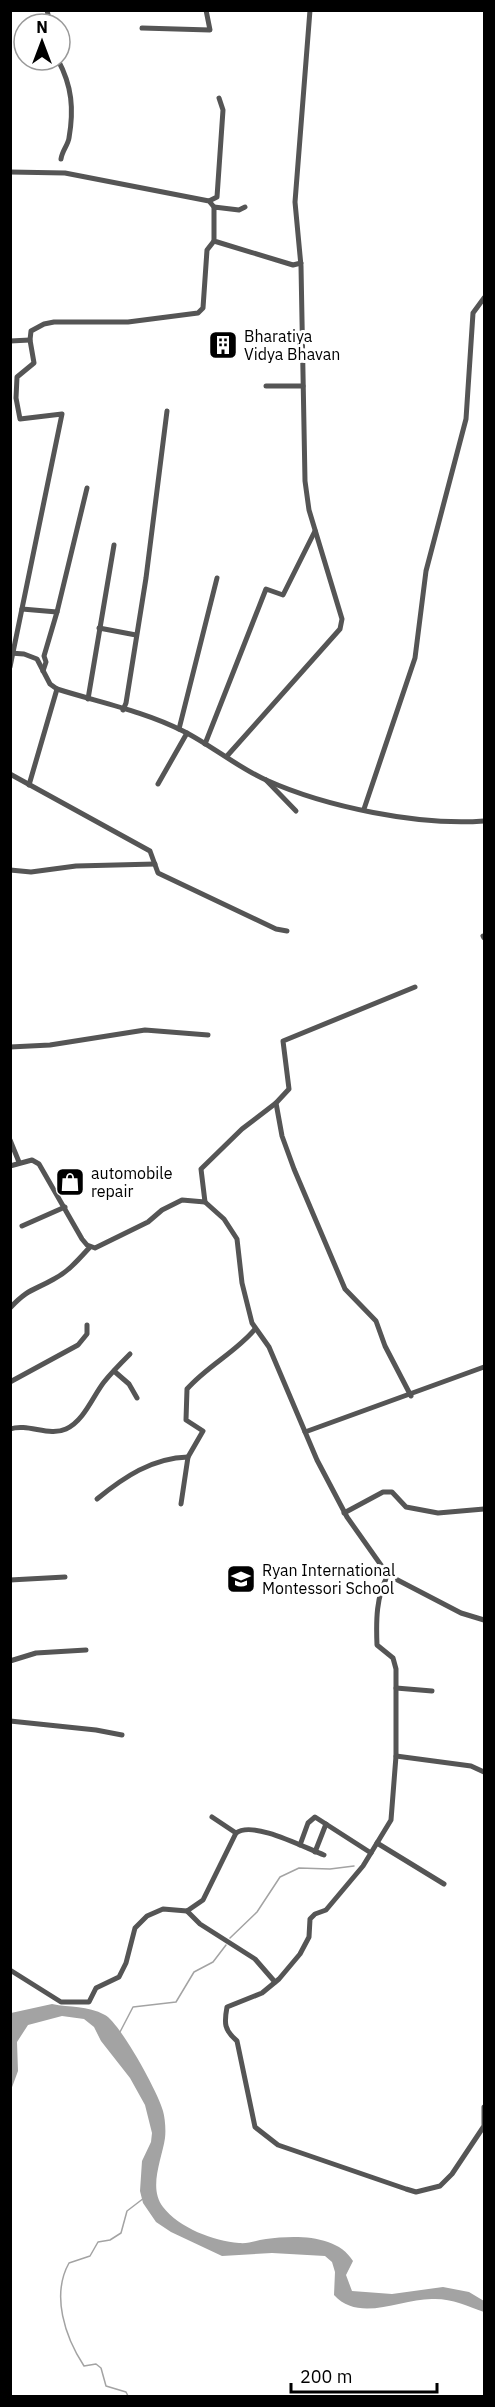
<svg xmlns="http://www.w3.org/2000/svg" width="495" height="2407" viewBox="0 0 495 2407" font-family="'IBM Plex Sans',sans-serif">
  <style>
    .water { fill: #a3a3a3 }
    .lines { fill: none; stroke-linecap: round; stroke-linejoin: round }
    .stream { stroke: #a3a3a3; stroke-width: 1.5 }
    .minor { stroke: #555; stroke-width: 5 }
    .labels { text-anchor: middle; dominant-baseline: central; stroke-width: 6; stroke-linejoin: round; paint-order: stroke }
    .poi-label { font-size: 16px; fill: #000; stroke: #fff; text-anchor: start }
  </style>
  <rect width="100%" height="100%" fill="#fff"/>
  <path class="water" d="M52,2004C70,2008 87,2005 105,2015C120,2023 158,2092 163,2111C165,2118 166,2130 165,2138C162,2159 148,2188 163,2207C179,2228 214,2241 239,2243C249,2244 257,2240 266,2239C294,2235 337,2234 353,2261L346,2275L352,2291L392,2294L443,2287L469,2292L484,2301V2312C467,2306 453,2299 435,2299C404,2297 360,2324 334,2295L335,2272L332,2262L325,2256L272,2253L222,2256L171,2232L156,2222L143,2203L140,2191L142,2161L151,2142L152,2133L145,2105L130,2078L101,2041L94,2027L84,2019L62,2016L28,2025L17,2042L18,2071L11,2090V2013Z"/>
  <g class="lines">
    <g class="stream">
      <polyline points="230,1938 257,1912 280,1877 299,1868 330,1869 354,1866"/>
      <polyline points="120,2032 133,2007 176,2002 194,1972 213,1962 226,1945"/>
      <path d="M128,2396L126,2392L106,2386L101,2368L96,2364L84,2366C65,2337 51,2295 69,2263L90,2256L98,2242L110,2240L121,2233L127,2211L144,2198"/>
    </g>
    <g class="minor">
      <polyline points="47,10 50,24"/>
      <polyline points="142,28 210,30 206,10"/>
      <path d="M58,60C72,86 74,109 69,138C68,145 62,151 61,159"/>
      <polyline points="10,172 65,173 209,201 214,207"/>
      <polyline points="209,201 217,197 223,110 219,98"/>
      <polyline points="245,207 239,210 214,207 214,241 293,265 301,263"/>
      <polyline points="10,341 30,340"/>
      <polyline points="266,386 303,386"/>
      <polyline points="22,609 57,612 44,656 46,662 43,671"/>
      <polyline points="57,612 87,488"/>
      <polyline points="99,628 136,635"/>
      <path d="M10,653L24,654L37,659L50,684L57,689C98,702 144,711 183,731C211,745 237,767 266,780C326,807 419,826 484,821"/>
      <polyline points="10,667 62,414 20,419 16,398 17,377 34,363 30,340 31,331 44,324 54,322 128,322 198,313 203,308 207,250 214,241"/>
      <polyline points="88,699 114,545"/>
      <polyline points="123,710 126,703 146,578 167,411"/>
      <polyline points="179,729 217,578"/>
      <polyline points="205,744 266,589 283,595 315,531"/>
      <polyline points="227,756 340,629 342,619 309,510 305,481 301,266 295,202 310,10"/>
      <polyline points="10,774 150,851 158,873 276,929 287,931"/>
      <polyline points="266,780 296,811"/>
      <polyline points="158,784 187,733"/>
      <polyline points="29,785 57,689"/>
      <polyline points="364,809 415,658 426,571 466,419 473,313 484,298"/>
      <polyline points="10,870 31,872 76,866 155,864"/>
      <polyline points="483,936 484,938"/>
      <polyline points="10,1047 50,1045 145,1030 208,1035"/>
      <polyline points="10,1140 19,1162"/>
      <polyline points="10,1166 32,1160 39,1164 82,1239 87,1245 95,1248 148,1222 162,1210 182,1200 205,1202 224,1219 237,1239 242,1283 252,1323 269,1347 317,1460 347,1517 388,1575 461,1613 484,1620"/>
      <polyline points="205,1202 201,1169 242,1129 276,1103"/>
      <polyline points="22,1226 65,1207"/>
      <path d="M10,1308C29,1288 33,1291 54,1279C68,1272 79,1259 90,1247"/>
      <polyline points="114,1371 129,1384 137,1398"/>
      <polyline points="10,1382 78,1345 87,1334 87,1325"/>
      <polyline points="411,1396 385,1346 376,1321 345,1289 294,1169 282,1136 276,1103 289,1089 283,1041 415,987"/>
      <path d="M10,1429C28,1423 49,1437 66,1429C84,1421 93,1396 104,1382C112,1372 121,1363 130,1354"/>
      <polyline points="305,1432 484,1367"/>
      <path d="M97,1499C124,1477 152,1458 188,1457"/>
      <path d="M181,1504L188,1457L203,1431L186,1420L187,1389C207,1366 236,1352 255,1329"/>
      <polyline points="344,1513 383,1492 392,1492 406,1507 438,1513 484,1509"/>
      <path d="M388,1575C376,1596 376,1621 377,1645L393,1658L396,1669V1756L391,1820L363,1866L326,1910L315,1914L310,1919L309,1937L300,1954L279,1979L262,1993L227,2007C224,2023 224,2030 237,2041L255,2127L278,2145L406,2189L416,2192L440,2186L452,2174L484,2126V2107"/>
      <polyline points="10,1580 65,1577"/>
      <polyline points="10,1661 36,1653 86,1650"/>
      <polyline points="396,1688 432,1691"/>
      <polyline points="10,1721 96,1730 122,1735"/>
      <polyline points="396,1756 471,1766 484,1772"/>
      <path d="M212,1817L236,1833C253,1820 305,1848 324,1855"/>
      <polyline points="377,1843 444,1884"/>
      <polyline points="300,1845 308,1823 315,1817 371,1853"/>
      <polyline points="315,1852 326,1824"/>
      <polyline points="187,1911 200,1924 255,1959 275,1982"/>
      <polyline points="10,1970 61,2002 89,2002 96,1988 119,1977 126,1963 135,1928 147,1916 163,1909 187,1911 203,1900 236,1833"/>
    </g>
  </g>
  <defs>
    <g id="building-square" transform="scale(1.5)"><rect x="-9" y="-9" width="18" height="18" rx="4" fill="#000" stroke="#fff"/><path d="M-4-6H4V6H1V3H-1V6H-4ZM-2.5-4.3h1.7v1.8h-1.7ZM.8-4.3h1.7v1.8H.8ZM-2.5-1h1.7V.8h-1.7ZM.8-1h1.7V.8H.8Z" fill="#fff"/></g>
    <g id="shop-square" transform="scale(1.5)"><rect x="-9" y="-9" width="18" height="18" rx="4" fill="#000" stroke="#fff"/><path d="M-5-2.5h2.3a2.7 3.5 0 0 1 5.4 0H5L5.5 6h-11ZM-1.5-2.5h3a1.5 2.3 0 0 0-3 0Z" fill="#fff"/></g>
    <g id="school-square" transform="scale(1.5)"><rect x="-9" y="-9" width="18" height="18" rx="4" fill="#000" stroke="#fff"/><path d="M0-5L7-2L0 1L-7-2ZM-4 1L0 2.5L4 1V4Q0 6-4 4Z" fill="#fff"/></g>
  </defs>
  <g fill-rule="evenodd">
    <use href="#building-square" x="223" y="345"/>
    <use href="#shop-square" x="70" y="1182"/>
    <use href="#school-square" x="241" y="1579"/>
  </g>
  <g class="labels">
    <g class="poi-label">
      <text x="244" y="336">Bharatiya<tspan x="244" dy="18">Vidya Bhavan</tspan></text>
      <text x="91" y="1173">automobile<tspan x="91" dy="18">repair</tspan></text>
      <text x="262" y="1570">Ryan International<tspan x="262" dy="18">Montessori School</tspan></text>
    </g>
  </g>
  <rect width="495" height="2407" fill="none" stroke="#000000" stroke-width="24"/>
  <g transform="translate(42 42)"><circle r="28" fill="#ffffff" stroke="#999999" stroke-width="1.5"/>
  <path d="M0-4.5L10 22L0 15L-10 22Z" fill="#000000"/>
  <text y="-9" font-size="16" font-weight="bold" text-anchor="middle" fill="#000000">N</text>
  </g>
  <path d="M291 2383v9h146v-9" fill="none" stroke="#000000" stroke-width="3"/>
  <text x="300" y="2383" font-size="18" fill="#000000" stroke="#ffffff" stroke-width="4.5" paint-order="stroke">200 m</text>
</svg>
